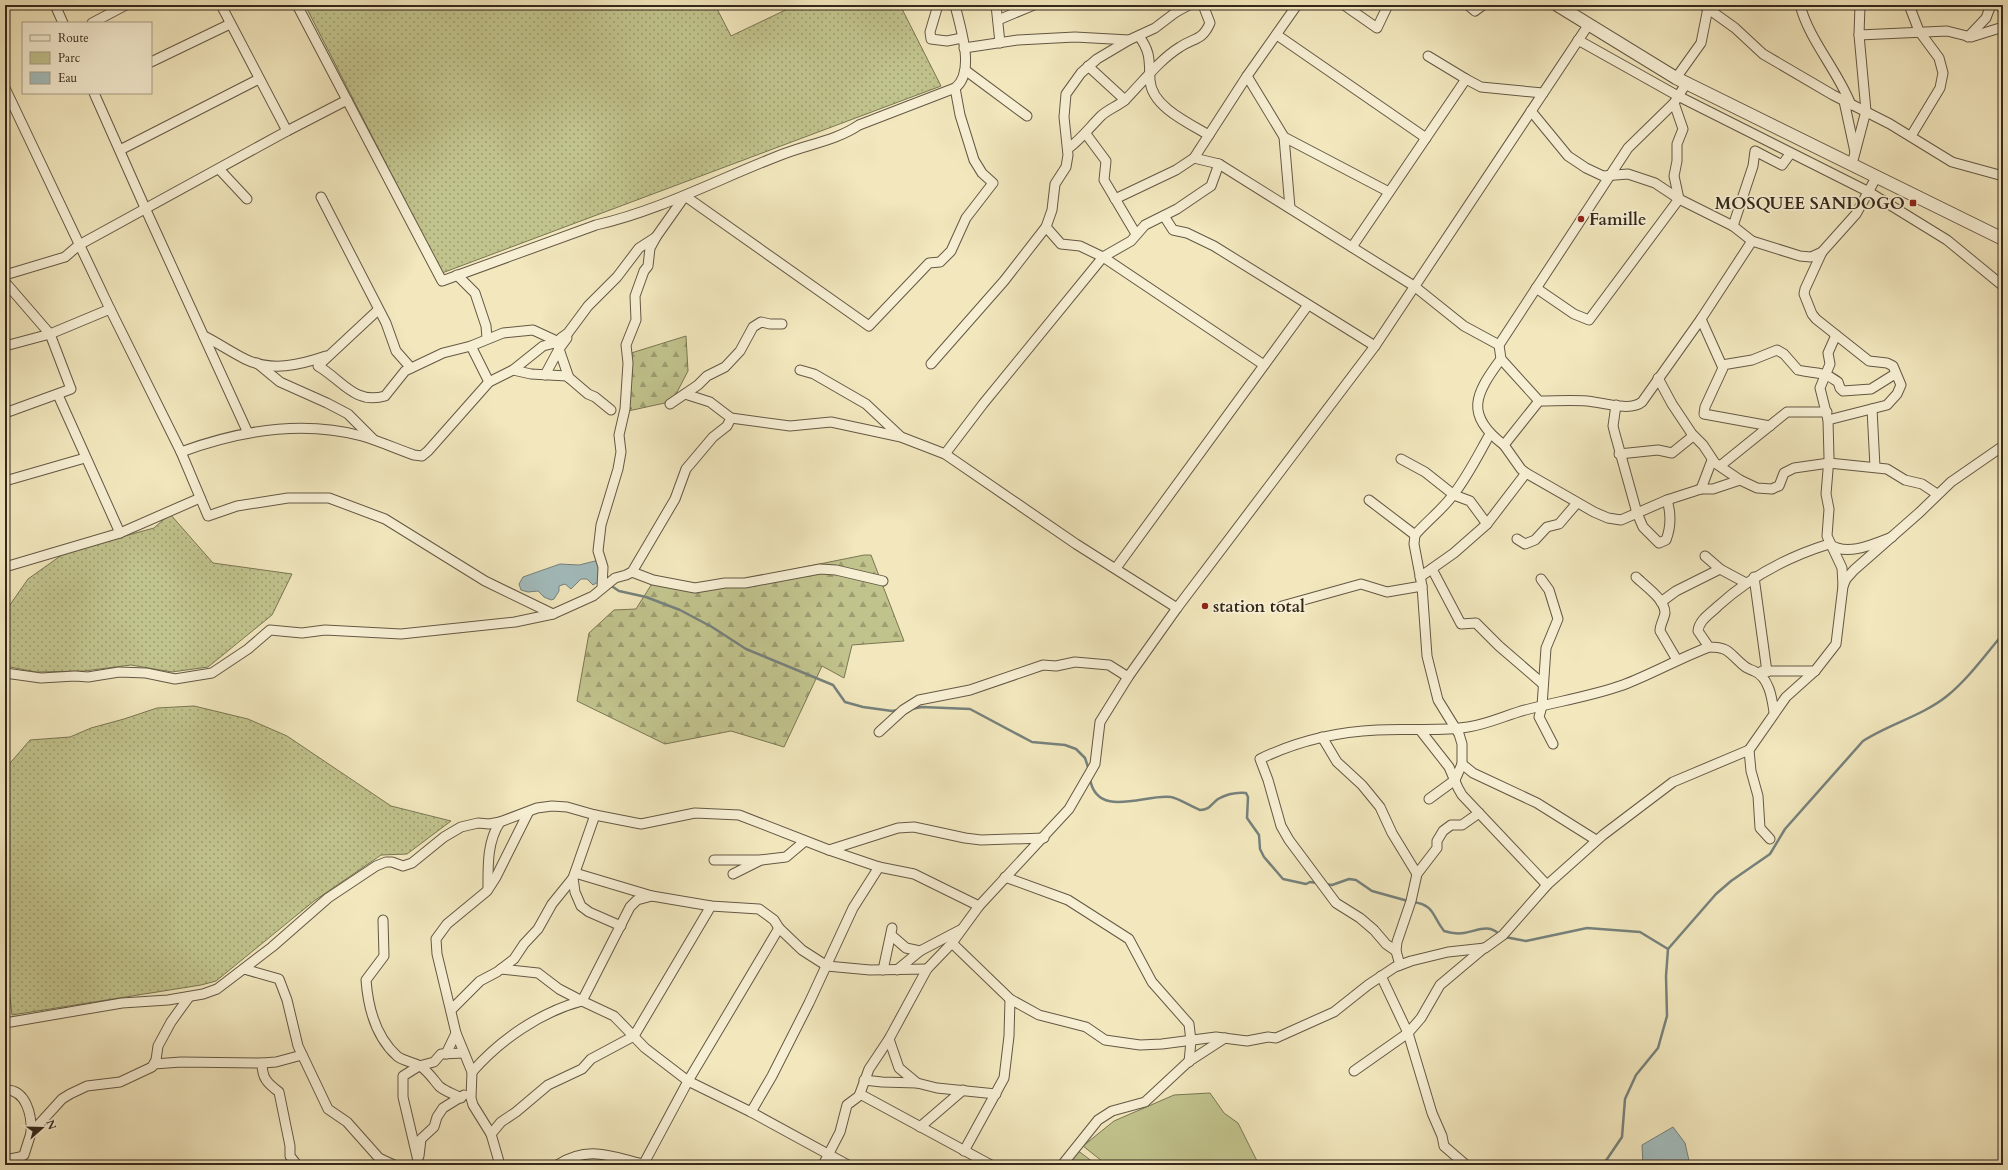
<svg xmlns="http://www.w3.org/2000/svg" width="2008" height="1170" viewBox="0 0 2008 1170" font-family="Cardo,serif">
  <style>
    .grass { fill: url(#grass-dots); stroke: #7a7654 }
    .forest { fill: url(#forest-firs); stroke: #7a7654 }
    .green { fill: #c1c38d; stroke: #7a7654 }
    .water { fill: #a2bcbd; stroke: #76817c }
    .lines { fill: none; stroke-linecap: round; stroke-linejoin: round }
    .stream { stroke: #76817c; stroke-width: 2.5 }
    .minor-casing { stroke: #645844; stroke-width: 11 }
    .tertiary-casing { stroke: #645844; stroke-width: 14 }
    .minor { stroke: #f7efd4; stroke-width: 9 }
    .tertiary { stroke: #f7efd4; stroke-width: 12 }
    .poi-dot { fill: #8f2418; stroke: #f7efd4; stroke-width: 1.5 }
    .labels { text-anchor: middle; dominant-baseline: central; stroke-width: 3.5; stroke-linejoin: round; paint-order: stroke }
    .poi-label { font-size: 17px; font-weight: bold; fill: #34281b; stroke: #f7efd4; text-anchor: start }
  </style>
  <defs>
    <pattern id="grass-dots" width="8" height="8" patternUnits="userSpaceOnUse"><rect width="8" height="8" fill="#c1c38d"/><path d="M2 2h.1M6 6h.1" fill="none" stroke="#9e9e72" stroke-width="1.8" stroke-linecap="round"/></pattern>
    <pattern id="forest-firs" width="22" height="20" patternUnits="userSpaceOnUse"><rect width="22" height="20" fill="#c1c38d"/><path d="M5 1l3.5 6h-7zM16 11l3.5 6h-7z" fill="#9e9e72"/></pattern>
  </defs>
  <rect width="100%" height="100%" fill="#f2e7bd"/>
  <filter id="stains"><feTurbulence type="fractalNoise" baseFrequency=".005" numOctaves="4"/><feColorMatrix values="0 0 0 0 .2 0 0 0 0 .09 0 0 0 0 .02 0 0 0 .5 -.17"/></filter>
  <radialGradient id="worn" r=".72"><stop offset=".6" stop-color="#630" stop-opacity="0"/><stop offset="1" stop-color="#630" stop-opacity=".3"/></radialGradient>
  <g class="grass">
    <polygon points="305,5 715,5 731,36 796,5 900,5 941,86 442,273"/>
    <polygon points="170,514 213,563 292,574 272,615 208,667 172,672 131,665 84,671 36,672 5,666 5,612 28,579 66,552 154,528"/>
    <polygon points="194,706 248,719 287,736 391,806 451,821 407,854 381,855 314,901 216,981 201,985 12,1015 5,954 5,769 30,740 70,737 91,728 124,719 157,708"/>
  </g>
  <g class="forest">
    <polygon points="686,336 688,371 674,398 665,403 628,411 632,408 625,409 628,354"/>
    <polygon points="864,555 871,555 904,641 852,645 844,678 822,666 784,747 731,731 665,744 577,701 589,633 614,610 636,609 653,582 696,589"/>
    <polygon points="1077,1150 1097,1165 1066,1165"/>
  </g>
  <polygon class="green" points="1210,1093 1224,1113 1238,1123 1259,1165 1107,1165 1083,1146 1114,1121 1174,1095"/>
  <g class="water">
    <polygon points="595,561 598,562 600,581 593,585 587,579 581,579 571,589 565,584 559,586 559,591 554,599 551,600 544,597 538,591 528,592 521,590 519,584 523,577 560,564 579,565"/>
    <polygon points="1673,1127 1685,1143 1690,1165 1643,1165 1642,1145"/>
  </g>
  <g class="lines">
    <g class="stream">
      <polyline points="610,585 619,591 646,597 680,610 712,627 746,649 833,685 845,702 863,707 892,711 898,710"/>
      <polyline points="911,709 922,707 970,709 1032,742 1065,745 1076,749 1085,758 1089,770"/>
      <path d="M1090,779C1097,820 1147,793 1171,797C1178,798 1192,807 1200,810C1210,810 1211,804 1218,799C1227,794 1236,792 1246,793L1248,797L1247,818L1259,835L1260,849L1264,857L1283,879L1306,884L1310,882L1318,883"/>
      <polyline points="1325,884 1332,885 1349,879 1356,880 1372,891 1408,901"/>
      <path d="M1413,902C1435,905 1432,916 1444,931C1450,933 1457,934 1464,933C1477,931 1489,923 1500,935"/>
      <polyline points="1505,937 1526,941 1587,928 1640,932 1668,949"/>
      <path d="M1603,1165L1622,1137L1625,1099L1636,1075L1658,1048L1667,1016L1666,976L1668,949L1716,894L1731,881L1770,854L1785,829L1863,741C1889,724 1922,716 1947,696C1969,678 1985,655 2003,634"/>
    </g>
    <g class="minor-casing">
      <g id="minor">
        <polyline points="55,5 63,23"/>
        <polyline points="221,5 287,131"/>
        <path d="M297,5L442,281L596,225C662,210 722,177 786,153C810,144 837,140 859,125L955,88C976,72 960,27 955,5"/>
        <polyline points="938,5 930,32 931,39 947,41 962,38"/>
        <polyline points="996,5 1000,43"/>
        <polyline points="1344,5 1377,28 1388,5"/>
        <polyline points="1468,5 1475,11 1483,5"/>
        <polyline points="1703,5 1735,28 1763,54 1833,95 1890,124 1952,162 2003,176"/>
        <path d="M1800,5C1809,40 1838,71 1851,105"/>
        <polyline points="1909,5 1919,31 1939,58 1943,73 1940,88 1911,136"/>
        <polyline points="2000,5 2003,10"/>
        <polyline points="1176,12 1189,5"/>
        <polyline points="998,20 1034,5"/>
        <polyline points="92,23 126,5"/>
        <polyline points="1277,35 1426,138"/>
        <polyline points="1859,35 1947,31 1971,37 2003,27"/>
        <path d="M1139,36C1151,53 1149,60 1150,80C1151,106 1188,123 1209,135"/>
        <polyline points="1968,37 1986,18 1991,5"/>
        <polyline points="1578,40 1678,96 1869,192 1947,240 2003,286"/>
        <polyline points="964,48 1018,40 1075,37 1129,40"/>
        <polyline points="1428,56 1466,79"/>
        <polyline points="151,62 230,24"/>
        <path d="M1088,66L1125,100C1143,82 1159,60 1180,47C1195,37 1202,41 1210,23L1203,5"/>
        <polyline points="965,70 1027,116"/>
        <polyline points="1247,76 1284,137 1290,208"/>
        <polyline points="1676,78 1701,43 1708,8"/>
        <path d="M1687,82L1674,103L1628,148L1499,345L1501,359L1539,401C1555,401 1571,400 1587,401C1601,402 1630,412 1642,402L1701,319L1752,241"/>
        <polyline points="5,88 110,309 181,452 208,516 237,506 288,498 329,498 385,519 485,581 553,614"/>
        <polyline points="94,93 146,210 248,433"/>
        <polyline points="1844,101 1855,152"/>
        <polyline points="1531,111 1568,156 1586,168 1603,176 1628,174 1655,183 1679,199 1733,226 1752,241 1800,256 1811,257 1822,252 1856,214 1877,176"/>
        <polyline points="1086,134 1106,161 1104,180 1136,234"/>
        <polyline points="1284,137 1389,192"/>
        <path d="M1069,148C1082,138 1090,127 1101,116C1107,110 1118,106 1125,100"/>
        <polyline points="120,150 259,79"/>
        <polyline points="1194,158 1219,164 1414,286 1464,326 1499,345"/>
        <polyline points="1852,164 1866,111 1859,35 1860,5"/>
        <polyline points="219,169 247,199"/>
        <polyline points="321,197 386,323 396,351 411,368"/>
        <polyline points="1115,199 1176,170 1194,158 1247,76 1297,5"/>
        <polyline points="1164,216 1173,230 1187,233 1214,246 1375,346"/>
        <polyline points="1733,226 1753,166 1755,151 1782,165 1790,154"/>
        <polyline points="1046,227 1061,244 1080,246 1103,257 1264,365"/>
        <polyline points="1352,247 1466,79 1481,87 1543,93"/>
        <polyline points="1822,252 1805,289 1804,294 1812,314 1816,319 1869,361 1887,363 1893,366 1901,385 1897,394 1887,405 1828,420"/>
        <polyline points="5,275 65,257 79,245 287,131 347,100"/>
        <polyline points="457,275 475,293 486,326 487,338"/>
        <polyline points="5,282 50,334 71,389 5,413"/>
        <polyline points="1536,288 1574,314 1589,320 1679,199 1674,176 1677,161 1677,144 1683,129 1674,103"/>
        <path d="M378,310L318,366C342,380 355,405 385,396L405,371L443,353L471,346L503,333L533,330L559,342"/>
        <polyline points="1701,319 1723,368 1705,407 1704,414 1770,426"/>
        <path d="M204,336C218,343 231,352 245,359C271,372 300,365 326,356"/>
        <polyline points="567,338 559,349 569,378"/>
        <polyline points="5,346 50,334 110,309"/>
        <polyline points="471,346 489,382"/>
        <path d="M1501,359C1475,394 1464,415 1504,445"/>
        <polyline points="257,363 280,382 327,403 348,414 373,439"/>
        <polyline points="931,364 1004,281 1046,227 1052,210 1055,184 1066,167 1068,155 1064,117 1066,94 1081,73 1097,59 1129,40 1155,28 1176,12 1175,5"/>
        <path d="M1722,365L1752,360L1777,350L1784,354L1798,370C1814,374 1822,370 1838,382L1840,388L1843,391L1871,389L1895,374"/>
        <polyline points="513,370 531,374 567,376 588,394 595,397 611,410"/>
        <polyline points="800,370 814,374 866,404 900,436"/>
        <polyline points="545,375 559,349 558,346"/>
        <polyline points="1658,378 1672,404 1692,434 1703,445 1715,463 1740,480 1757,488 1772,489 1776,487 1779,486 1784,473 1794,468 1829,463 1887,469 1905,480 1922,484 1937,494"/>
        <polyline points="685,394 710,402 731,418 790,426 831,422 901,437 945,454 1076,544 1177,608"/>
        <polyline points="58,395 120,533"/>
        <polyline points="1539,401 1504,445 1521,469 1526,473 1594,512 1608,518 1621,520 1667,500 1701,489 1713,489 1740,480"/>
        <polyline points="670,404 698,385 707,376 725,367 740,351 753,327 761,322 770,324 782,324"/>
        <path d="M1616,405L1613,426L1615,434L1637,513L1643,527L1659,543L1666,540C1671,527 1671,513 1667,500"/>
        <polyline points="1872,409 1875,467"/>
        <path d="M181,452C238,431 302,420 362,436C379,441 397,449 414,455L422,456L428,451L489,382L513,370L543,346L559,342L561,338L568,333L588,306L617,277L639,248L656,237"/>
        <polyline points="945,454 983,404 1103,257 1131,241 1145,225 1177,209 1205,190 1211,186 1219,164"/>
        <polyline points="1619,454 1658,450 1672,453 1693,436"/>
        <polyline points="1401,459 1425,472 1454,495 1470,501 1487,524"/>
        <polyline points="1720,466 1787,412 1827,412"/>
        <polyline points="5,481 85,458"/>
        <polyline points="1701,489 1712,460"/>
        <polyline points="1369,500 1415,535 1414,544 1422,586 1427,656 1438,700 1459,734 1462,744 1462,764"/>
        <path d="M1415,535C1427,521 1442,510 1453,495C1468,476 1478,455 1490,434"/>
        <polyline points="1517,539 1525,544 1535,540 1547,527 1559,524 1577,503"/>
        <polyline points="1705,556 1720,569 1746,583"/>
        <polyline points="5,567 120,533 200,498"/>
        <polyline points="1116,568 1308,305"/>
        <polyline points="1432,569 1461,624 1476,623 1499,646 1543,684"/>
        <polyline points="632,572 653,580 695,588 725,583 745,583 820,569 836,570 883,581"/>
        <polyline points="1420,577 1454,553 1487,524 1526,473"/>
        <path d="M1636,577C1645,586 1665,599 1665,613C1664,619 1660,625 1660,631L1677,660"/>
        <polyline points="1754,577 1767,672"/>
        <polyline points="1541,579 1549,590 1558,619 1546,648 1542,706 1539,717 1553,744"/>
        <polyline points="1843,586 1846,579 1854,570 1920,512 1951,482 2003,446"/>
        <polyline points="602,587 603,567 598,551 601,525 618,469 621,452 619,435 625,409 626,394 628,363 626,345 636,320 635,296 644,271 648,266 650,248 656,237 685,196 869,326 929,263 940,262 951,251 966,218 993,183 982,173 974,160 960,115 955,88"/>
        <polyline points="1661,602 1676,591 1720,569"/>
        <polyline points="1282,606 1361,584 1387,592 1422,586"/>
        <polyline points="1762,671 1815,671"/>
        <polyline points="5,673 41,678 75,676 88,677 119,672 146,673 175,679 212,673 248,649 270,630 302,633 325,630 401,634 515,622 553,614 593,596 615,578 626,575 632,572 675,499 686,469 713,437 727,426 731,418"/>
        <path d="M1774,712C1772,698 1769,677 1754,671C1750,669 1747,669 1743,665C1729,653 1729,647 1709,647L1698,631C1699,620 1710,614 1718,606C1750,577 1787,557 1829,544C1847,557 1874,544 1892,537"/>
        <polyline points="1420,730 1449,767 1458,788 1462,795 1547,885 1603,835 1673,782 1749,750"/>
        <polyline points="879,732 903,710 919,700 970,690 1043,665 1056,666 1075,662 1109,665 1128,677"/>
        <polyline points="1322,737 1337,762 1362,785 1380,807 1392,833 1417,874"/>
        <polyline points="1429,799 1455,780 1462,764 1473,773 1537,803 1596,840"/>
        <polyline points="595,815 573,878 575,892 581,906 589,912 621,926"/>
        <polyline points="1770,839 1760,828 1758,796 1751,771 1749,750 1786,697 1815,671 1836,644 1843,586 1842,568 1827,536 1829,509 1826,494 1829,458 1828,420 1820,388 1830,364 1828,353 1836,335"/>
        <polyline points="829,850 898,828 914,827 965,838 981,840 1044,838"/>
        <polyline points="714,860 761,860 733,874"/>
        <polyline points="761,860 786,857 805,841"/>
        <polyline points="575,873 652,896"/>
        <polyline points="1005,877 1068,900 1129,939 1152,982 1189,1024 1191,1041 1189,1062"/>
        <path d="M488,889C488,865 487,842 500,822"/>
        <path d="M383,920L384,956L366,980C368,1007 376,1037 397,1056C403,1061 413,1062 420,1066C428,1071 433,1079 439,1086C444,1091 454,1094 461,1098"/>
        <polyline points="779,928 774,920 759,909 711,906 652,896 637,900 630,907 582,1001 614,1016 645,1048 688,1081 751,1112 848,1165"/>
        <polyline points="891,935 906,948 920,951 960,930"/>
        <polyline points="952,943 1010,999 1039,1015 1086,1027 1105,1040 1140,1045 1162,1044 1216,1037 1247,1041 1268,1037 1276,1038 1334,1012 1368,985 1395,967 1411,961 1448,952 1485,948 1503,935 1547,885"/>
        <path d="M1396,951L1386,944L1374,930L1360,918L1336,903L1289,840L1281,826L1268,780L1260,759C1297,741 1335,732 1377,730C1407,728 1438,732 1468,727C1489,724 1508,714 1529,709C1560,701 1592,696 1623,685C1652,674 1680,658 1709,647"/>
        <polyline points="1400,965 1396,951 1397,942 1411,901 1417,874 1437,848 1437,841 1443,831 1451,825 1462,825 1479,813"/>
        <polyline points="244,969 279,979 287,1000 298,1046 328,1109 347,1122 379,1158 394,1165"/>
        <polyline points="501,969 538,973 559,989 582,1001"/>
        <polyline points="883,970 892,928"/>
        <polyline points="897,970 920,951"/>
        <polyline points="1381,976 1408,1033 1421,1018 1440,985 1484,948"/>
        <polyline points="451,1010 480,981 497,972 514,959 524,944 538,929 552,904 573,878"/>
        <polyline points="5,1023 122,1003 168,1000 203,994 217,989 272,947 328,898 376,866 386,862 392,862 403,866 412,863 444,837 461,827 478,823 489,824 500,822 537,808 552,806 567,807 595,815 641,824 695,813 739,815 829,850 879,867 914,874 979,906"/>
        <polyline points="889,1039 899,1068 917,1083"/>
        <polyline points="446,1054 456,1033"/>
        <path d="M262,1063C262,1078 267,1083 279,1092L290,1146V1156L297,1165"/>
        <polyline points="154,1064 181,1062 262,1063 276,1062 302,1055"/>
        <polyline points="1354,1071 1408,1033 1432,1113 1442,1136 1444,1146 1466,1165"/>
        <path d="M472,1072C500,1040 540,1012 582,1001"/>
        <polyline points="864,1080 882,1082 917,1083 937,1088 996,1094"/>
        <path d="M5,1090C27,1089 32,1117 31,1133"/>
        <polyline points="860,1094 991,1165"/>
        <polyline points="751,1112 772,1076 809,1003 853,908 879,867"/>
        <polyline points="920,1127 963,1090"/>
        <polyline points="491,1134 501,1122 516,1112 548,1085 582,1069 591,1059 634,1036 711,906"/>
        <polyline points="964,1151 1004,1078 1009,1036 1010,999"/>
        <polyline points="419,1156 421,1139 434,1127 437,1117 443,1108 464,1095"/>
        <polyline points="5,1160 20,1157 24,1155 31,1133 62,1099 70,1094 87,1086 120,1082 152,1067 156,1060 158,1046 171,1022 189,997"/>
        <polyline points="419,1165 403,1097 403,1076 419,1066 434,1062 441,1054 464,1053"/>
        <polyline points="500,1165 491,1134 473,1105 471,1098 472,1072 456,1033 437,954 436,939 447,924 487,891 496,877 528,813"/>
        <path d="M557,1165C588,1145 610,1156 643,1164"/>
        <polyline points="643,1165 688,1081 779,928 802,950 827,966 870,970 927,969"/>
        <polyline points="823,1165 840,1132 847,1105 859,1096 869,1069 889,1039 927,969 952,943 979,906 1069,809 1095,764 1100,722 1128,677 1177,608 1375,346 1589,24"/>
        <polyline points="1062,1165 1098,1120 1112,1111 1145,1102 1188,1062 1225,1038"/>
      </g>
    </g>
    <g class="tertiary-casing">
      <polyline id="tertiary" points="1557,5 1676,78 2003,239"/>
    </g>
    <use href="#minor" class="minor"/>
    <use href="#tertiary" class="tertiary"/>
  </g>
  <g class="poi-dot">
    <rect x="1909" y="199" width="8" height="8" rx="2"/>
    <circle cx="1581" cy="219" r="4"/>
    <circle cx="1205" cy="606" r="4"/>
  </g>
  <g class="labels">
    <g class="poi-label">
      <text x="1905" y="203" text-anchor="end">MOSQUEE SANDOGO</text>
      <text x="1589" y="219">Famille</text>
      <text x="1213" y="606">station total</text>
    </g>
  </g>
  <rect width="2008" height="1170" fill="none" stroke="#f2e7bd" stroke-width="20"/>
  <rect x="6" y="6" width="1996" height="1158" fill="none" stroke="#34281b" stroke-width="2"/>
  <rect x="10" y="10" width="1988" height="1150" fill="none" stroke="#34281b"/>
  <rect x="22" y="22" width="130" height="72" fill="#f7efd4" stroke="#a99f8a"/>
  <rect x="30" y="35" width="20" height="6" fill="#f7efd4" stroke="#a99f8a"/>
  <text x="58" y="42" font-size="12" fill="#34281b">Route</text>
  <rect x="30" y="52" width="20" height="12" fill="#c1c38d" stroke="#a99f8a"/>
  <text x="58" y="62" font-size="12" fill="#34281b">Parc</text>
  <rect x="30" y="72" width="20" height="12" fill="#a2bcbd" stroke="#a99f8a"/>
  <text x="58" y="82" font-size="12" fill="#34281b">Eau</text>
  <g transform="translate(42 1128) rotate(70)" stroke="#f7efd4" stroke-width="3" paint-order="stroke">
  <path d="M0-3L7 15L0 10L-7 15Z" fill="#34281b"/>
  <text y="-6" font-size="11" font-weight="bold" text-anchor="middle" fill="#34281b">N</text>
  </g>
  <rect width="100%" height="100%" filter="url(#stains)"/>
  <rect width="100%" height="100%" fill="url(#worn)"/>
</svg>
